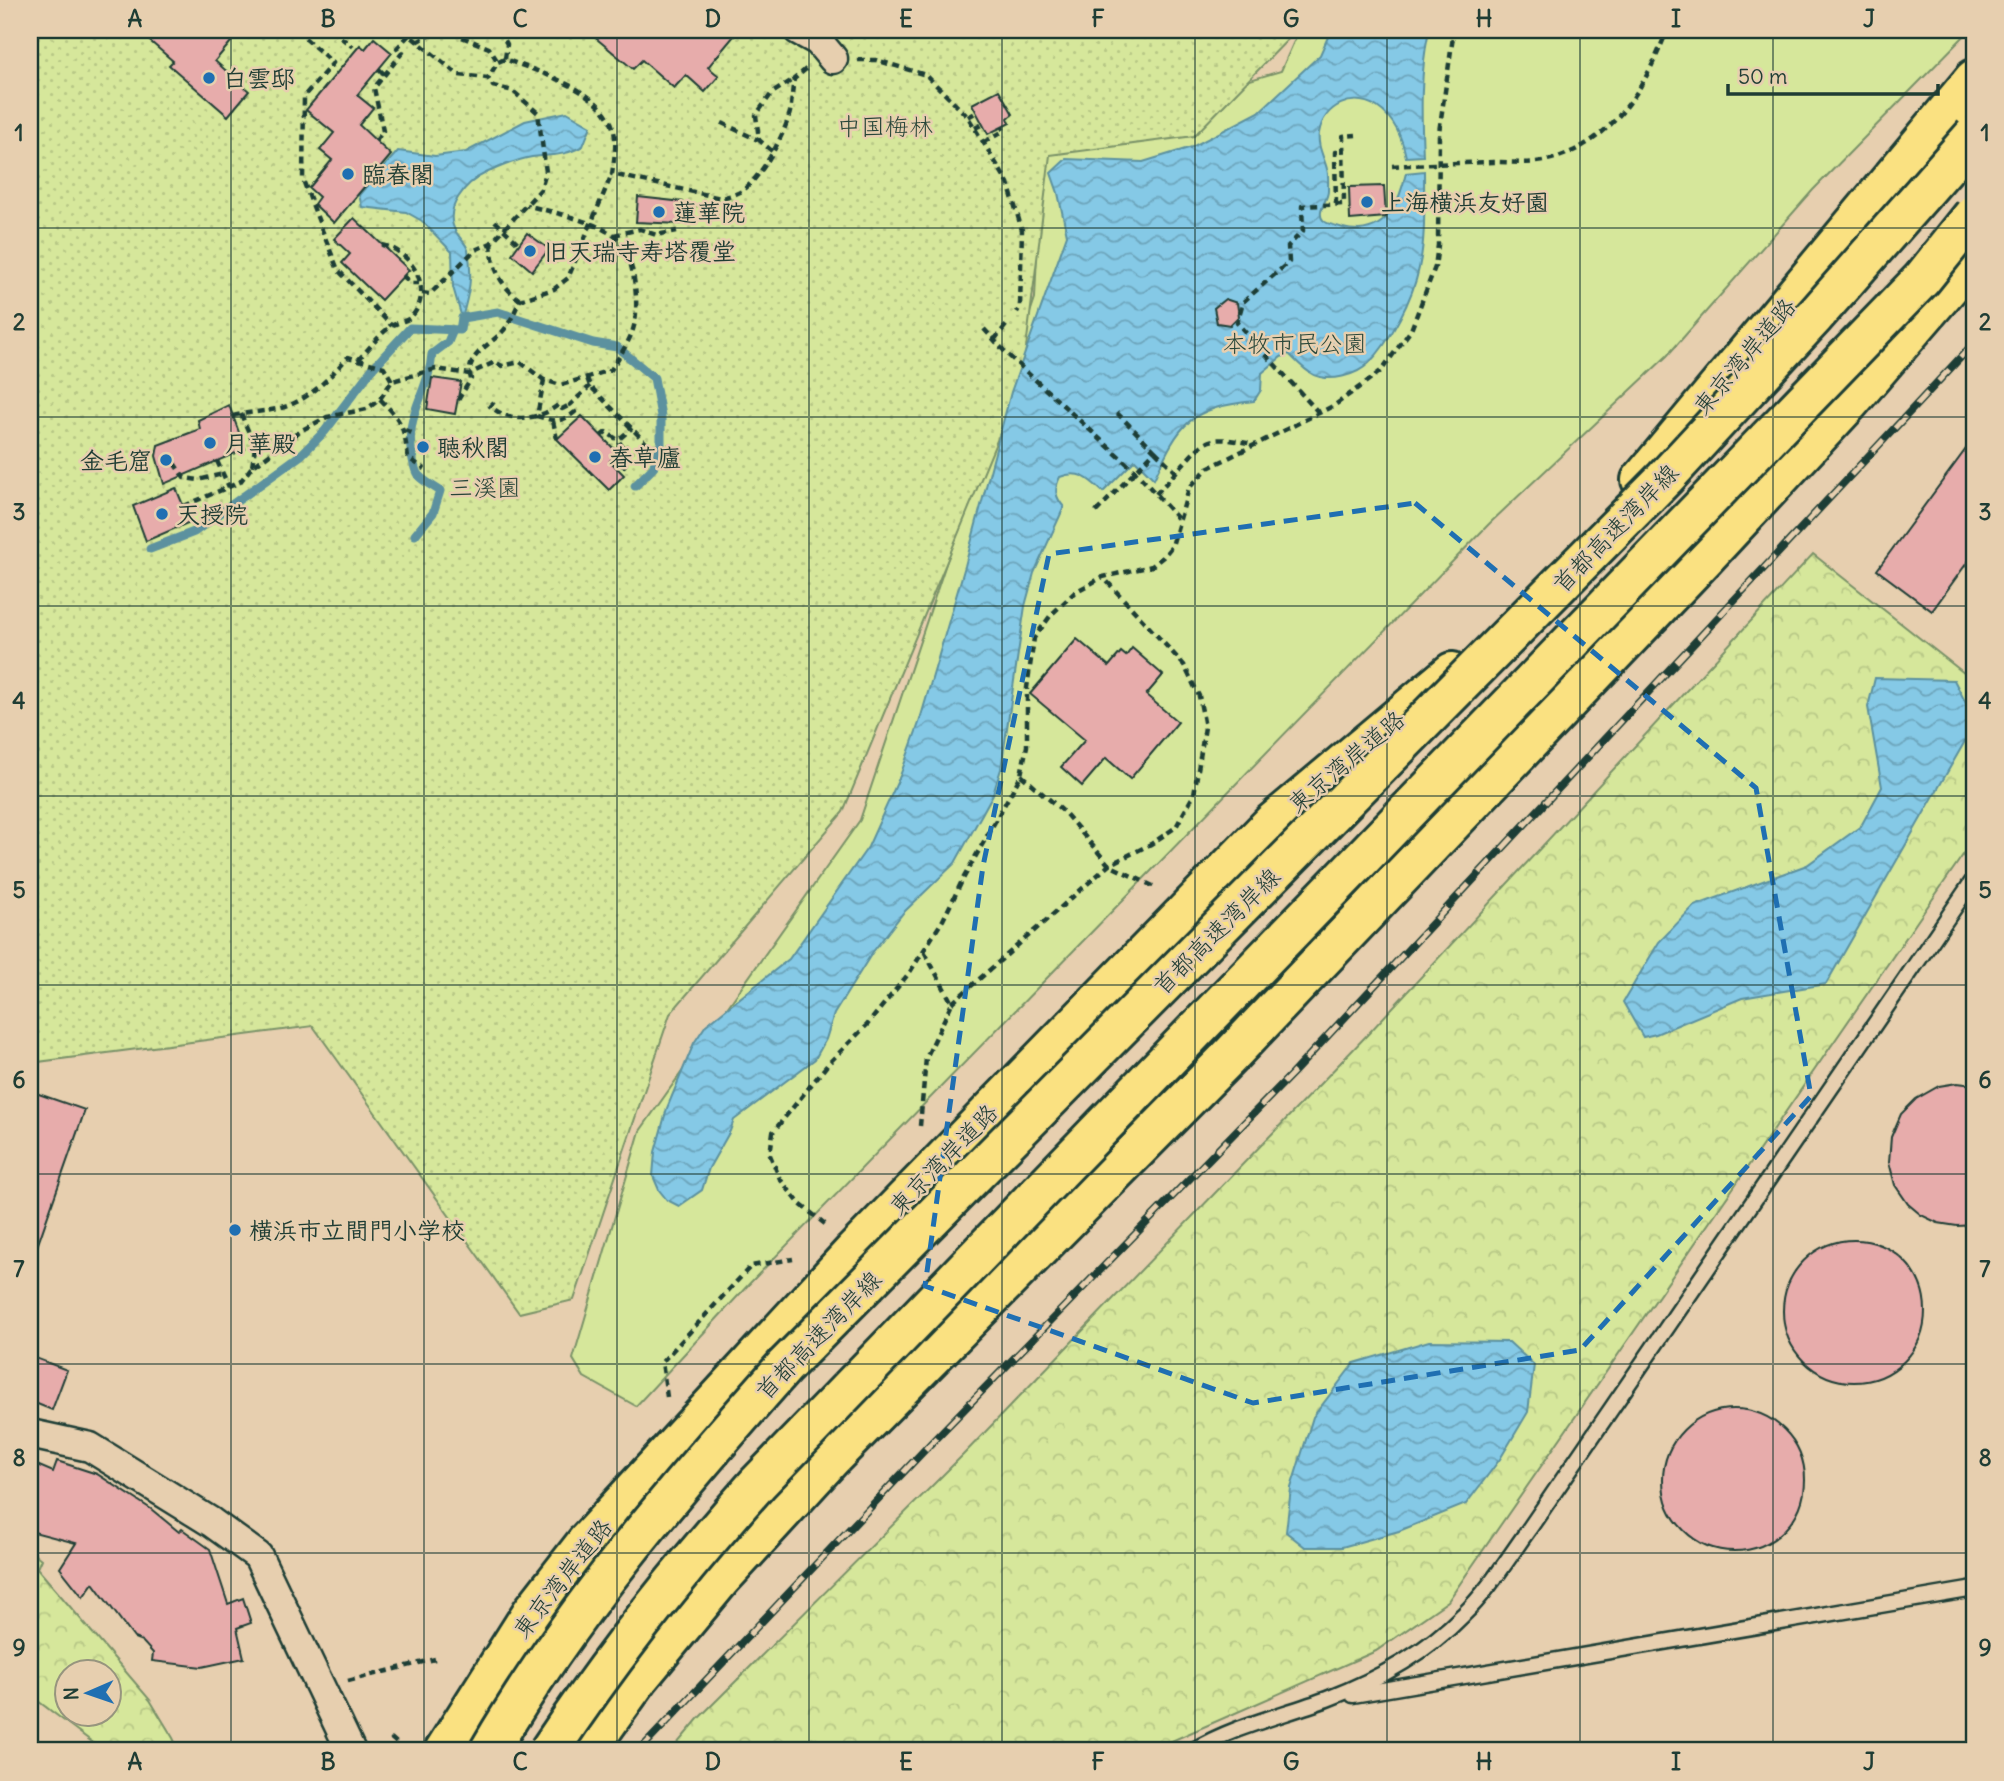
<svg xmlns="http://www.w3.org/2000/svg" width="2004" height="1781" viewBox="0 0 2004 1781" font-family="Delius,'Klee One',sans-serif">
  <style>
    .green { fill: #d6e79b; stroke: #7a9268; stroke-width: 2 }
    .forest { fill: url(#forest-crowns); stroke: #7a9268; stroke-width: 2; fill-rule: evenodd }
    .garden { fill: url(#garden-dots); stroke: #7a9268; stroke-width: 2 }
    .water { fill: url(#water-waves); stroke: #5c919f; stroke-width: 2 }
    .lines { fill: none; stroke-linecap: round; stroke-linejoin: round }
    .stream { stroke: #5c919f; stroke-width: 9 }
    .building { fill: #e7acab; stroke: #1f3d34; stroke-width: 2 }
    .lane-casing { stroke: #1f3d34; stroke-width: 19 }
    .street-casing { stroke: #1f3d34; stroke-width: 33 }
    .highway-casing { stroke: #1f3d34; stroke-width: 44 }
    .path { stroke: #1f3d34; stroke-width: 4.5; stroke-dasharray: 7 5; stroke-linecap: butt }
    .lane { stroke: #e7cfaf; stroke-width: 14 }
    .street { stroke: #e7cfaf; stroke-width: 28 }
    .highway { stroke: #fae181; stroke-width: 38 }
    .rail-casing { stroke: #1f3d34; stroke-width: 8 }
    .rail { stroke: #e7cfaf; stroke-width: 5; stroke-dasharray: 16; stroke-linecap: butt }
    .highway-bridge-casing { stroke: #1f3d34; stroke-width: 44; stroke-linecap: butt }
    .highway-bridge { stroke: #fae181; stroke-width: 38 }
    .marked { fill: none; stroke: #1f6fb2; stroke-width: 5; stroke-dasharray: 14 9; stroke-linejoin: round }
    .grid { fill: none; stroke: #1f3d34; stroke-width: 2; stroke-opacity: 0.55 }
    .poi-dot { fill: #1f6fb2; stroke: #e7cfaf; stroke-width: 2.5 }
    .labels { text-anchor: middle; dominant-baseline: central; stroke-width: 5; stroke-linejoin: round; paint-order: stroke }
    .poi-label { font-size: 24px; font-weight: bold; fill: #1f3d34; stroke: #e7cfaf; text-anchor: start }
    .park-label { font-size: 24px; fill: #284639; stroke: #e7cfaf }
    .street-label { font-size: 24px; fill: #1f3d34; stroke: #e7cfaf }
    .neatline { fill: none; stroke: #1f3d34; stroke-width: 2.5 }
    .grid-label { font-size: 23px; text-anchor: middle; font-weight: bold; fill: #1f3d34 }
  </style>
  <defs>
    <pattern id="forest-crowns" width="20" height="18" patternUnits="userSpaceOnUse" patternTransform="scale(1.75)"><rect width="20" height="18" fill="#d6e79b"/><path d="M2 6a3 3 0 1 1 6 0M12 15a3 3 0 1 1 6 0" fill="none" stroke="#b7c786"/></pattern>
    <pattern id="garden-dots" width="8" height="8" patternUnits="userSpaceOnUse" patternTransform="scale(1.75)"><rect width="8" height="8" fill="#d6e79b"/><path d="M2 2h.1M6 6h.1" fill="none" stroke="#b7c786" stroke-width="1.8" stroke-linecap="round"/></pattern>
    <pattern id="water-waves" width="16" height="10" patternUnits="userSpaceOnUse" patternTransform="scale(1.75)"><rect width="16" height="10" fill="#85c9e6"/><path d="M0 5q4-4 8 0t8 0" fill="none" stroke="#6ca4bb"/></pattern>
  </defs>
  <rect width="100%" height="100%" fill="#e7cfaf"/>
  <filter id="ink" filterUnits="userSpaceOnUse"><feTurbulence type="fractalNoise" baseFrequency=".0143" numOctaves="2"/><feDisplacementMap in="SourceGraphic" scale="14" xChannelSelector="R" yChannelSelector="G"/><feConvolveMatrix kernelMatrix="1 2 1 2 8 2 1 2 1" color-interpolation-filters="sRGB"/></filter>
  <g filter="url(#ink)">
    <polygon class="green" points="1299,30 1970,30 1813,190 1667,356 1490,523 750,1283 636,1406 584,1377 573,1359 640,1131 860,820 1035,298 1042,141 1281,71"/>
    <g class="forest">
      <polygon points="1813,554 1974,681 1974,839 1448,1601 1376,1651 1149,1751 671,1751 698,1719 964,1454 1369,1033"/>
      <path d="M30,1550L41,1559L37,1568L150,1700L173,1738L179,1751H104L30,1695ZM108,1672V1714H66V1672Z"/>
    </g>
    <polygon class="garden" points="30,30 1297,30 1194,136 1050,155 1022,380 843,812 670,1014 574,1300 519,1313 313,1026 30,1063"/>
    <g class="water">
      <path d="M1331,30H1429C1420,71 1421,113 1423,156L1406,157C1402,138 1395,119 1377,107C1353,92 1324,105 1319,133C1317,146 1324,157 1327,169C1329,176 1328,184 1328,191C1328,200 1316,212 1323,220C1327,225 1337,225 1343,228C1349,230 1352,230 1359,230C1390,228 1400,199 1406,173L1424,171C1424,204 1426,237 1419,268C1413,298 1390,342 1369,363C1356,376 1330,382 1314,375C1305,371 1296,361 1289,354L1281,357L1262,373L1261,390L1254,401C1189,408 1180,423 1154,479L1135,460L1103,492C1089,479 1079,469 1060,477C1054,489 1055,497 1064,507L1034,573L1025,606L1001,769L993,794L955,863L903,913L872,953L834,1014L826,1039L815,1059L734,1120L730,1131L709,1168L702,1190L679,1206L667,1200L659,1190L653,1176L655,1152L667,1108L694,1043L706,1025L789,959L868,847L900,776L919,723L965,566L1011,392L1067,235L1058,193L1051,173L1066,159L1143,162L1192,147L1259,112L1320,55Z"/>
      <path d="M567,112L591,126L583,146C562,157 554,154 532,157C517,159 500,167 486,173C466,182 442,209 456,232C460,239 466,243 468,250C473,277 469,293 462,318L453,287L452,252L422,221L406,212L362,207L359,195L398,151L435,156L466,152L525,121Z"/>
      <polygon points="1875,678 1954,680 1967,705 1972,729 1826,984 1742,998 1656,1034 1643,1037 1623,1002 1659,942 1694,906 1807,865 1861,826 1882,787 1868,707"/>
      <polygon points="1429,1341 1509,1342 1534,1365 1528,1412 1500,1459 1466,1504 1399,1531 1342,1547 1305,1547 1286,1532 1291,1488 1313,1417 1354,1363"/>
    </g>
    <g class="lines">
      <g class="stream">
        <path d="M415,535L433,513L440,491C433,486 423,481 418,475C415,471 414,464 413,460C402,415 429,395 432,354L448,342L453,330"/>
        <polyline points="150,549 194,532 301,455 325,431 373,368 410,328 460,330 462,318 498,312 593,343 617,347 654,378 661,416 661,444 653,468 635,486"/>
      </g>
    </g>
    <g class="building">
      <polygon points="137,30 241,30 215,61 249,91 228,116 169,65 173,61"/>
      <polygon points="586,30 739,30 708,67 719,76 705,92 686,75 674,88 642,60 633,69"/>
      <polygon points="374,38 392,53 357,95 373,108 359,125 391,155 334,223 314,204 319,197 309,188 332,160 320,150 334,133 306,110 360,45 365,49"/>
      <polygon points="999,90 1013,114 1008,118 1010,123 988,134 972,104"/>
      <polygon points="1384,186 1386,217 1350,220 1349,187"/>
      <polygon points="638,197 683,202 681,224 636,222"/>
      <polygon points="354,218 409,270 381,300 342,263 350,254 334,239"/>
      <polygon points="527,233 549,249 532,271 512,254"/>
      <polygon points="1225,299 1237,303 1239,316 1230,325 1217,323 1214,308"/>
      <polygon points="432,378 461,382 455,414 427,409"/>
      <polygon points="229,405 245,449 164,484 156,456 158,445 200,429 198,420"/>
      <polygon points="582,416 618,453 610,461 624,475 609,490 557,439"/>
      <polygon points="1974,438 1974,553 1932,611 1877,570"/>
      <polygon points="176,488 190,522 146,541 133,506"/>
      <polygon points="1077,639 1109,666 1121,652 1126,656 1132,648 1163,675 1146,695 1178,722 1130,779 1106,758 1082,786 1061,767 1085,740 1030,694"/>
      <polygon points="1957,1083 1974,1085 1974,1225 1957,1226 1938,1223 1921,1215 1908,1204 1895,1185 1889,1162 1891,1137 1901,1114 1916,1099 1939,1086"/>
      <polygon points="30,1091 85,1110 33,1258 30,1258"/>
      <circle cx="1854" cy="1311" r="71"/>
      <polygon points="30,1356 67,1370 52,1410 30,1401"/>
      <circle cx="1734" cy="1480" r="71"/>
      <polygon points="57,1461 97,1474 151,1509 179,1532 182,1529 210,1549 228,1604 243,1598 251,1623 237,1628 244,1658 202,1667 152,1661 153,1653 142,1641 134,1638 93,1583 83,1597 60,1568 76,1543 30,1531 30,1462 53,1472"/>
    </g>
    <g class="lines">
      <g class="lane-casing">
        <g id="lane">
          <polyline points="1353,1695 1974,1589"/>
          <path d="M1192,1751C1234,1726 1281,1716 1327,1699C1377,1680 1426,1653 1463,1615C1489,1590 1508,1558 1529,1529L1974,879"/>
        </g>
      </g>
      <g class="street-casing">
        <g id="street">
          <polyline points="798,30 818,41 833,59"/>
          <polyline points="30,1434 90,1447 211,1522 258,1556 351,1751"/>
        </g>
      </g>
      <g class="highway-casing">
        <g id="highway">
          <polyline points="1641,480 1974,79"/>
          <polyline points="444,1751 532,1612 588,1540 854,1251 1272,823 1452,672"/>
          <polyline points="587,1751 639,1678 721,1579 831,1459 1228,1058 1704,559 1849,403 1974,258"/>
        </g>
      </g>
      <g class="path">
        <polyline points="296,30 333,63 304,96 303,180 322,230 338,270 392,326"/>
        <polyline points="331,30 353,47"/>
        <path d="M403,30L459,75L488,78L498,62L505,59C540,73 604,90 614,131C617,145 614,160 612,174L721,198C729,196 735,195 742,191C761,178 785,134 790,112C792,101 792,90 794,79L806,69"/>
        <polyline points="499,30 507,44 505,59"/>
        <polyline points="417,42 431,34 452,33 489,48 498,62"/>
        <polyline points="858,60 876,60 926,75 968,117 1008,183 1022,230 1020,307 1017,312"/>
        <polyline points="379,69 385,75"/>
        <polyline points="968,117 977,112"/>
        <polyline points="722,123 758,140"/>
        <polyline points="975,128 983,124"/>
        <polyline points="376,141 383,131 374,88 403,52 397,48 409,35"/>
        <polyline points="984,142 1004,131 1002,127"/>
        <polyline points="772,151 759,140 756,115 772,93 794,79"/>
        <path d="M1392,166C1426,164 1460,163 1494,162C1510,162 1528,164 1543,161C1610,147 1645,89 1667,30"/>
        <polyline points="1336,204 1335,152 1343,152"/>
        <polyline points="495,221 519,244"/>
        <polyline points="614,235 640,229 656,235 677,231"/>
        <path d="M491,243C493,269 499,284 520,300"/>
        <polyline points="403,276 411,283 419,283"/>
        <polyline points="422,293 430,294 475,250 491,243 541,189 546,172 538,113 513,91 493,86 488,78"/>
        <polyline points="984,329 1008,355 1135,471 1179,520"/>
        <polyline points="994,340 1008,323"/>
        <path d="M358,360C369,349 380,333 393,325C399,322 408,321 412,316C435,290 411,250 382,245"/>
        <polyline points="587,378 590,386 646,443"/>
        <path d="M544,380L537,416C554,421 560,424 575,412L570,405L590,386"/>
        <path d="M380,399C402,421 404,427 408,458L425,469"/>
        <path d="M458,400L471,379C464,355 491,345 504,330C511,321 515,311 520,300L554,289L568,278L612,174"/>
        <path d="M494,402L490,406C509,423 538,421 558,405L562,409L570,405"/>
        <polyline points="1319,413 1237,323 1243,302 1289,262 1288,246 1303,231 1302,206 1344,204 1343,136 1356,135"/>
        <polyline points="241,414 255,447 252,467"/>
        <path d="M233,416C247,412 263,412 277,409C308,402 328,379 348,357L384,367L392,381"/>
        <polyline points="553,421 557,439"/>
        <polyline points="405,430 416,435"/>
        <polyline points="601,436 606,432 618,440 632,428"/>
        <path d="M1155,451L1176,472C1208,437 1205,435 1253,444"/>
        <polyline points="217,461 229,487"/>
        <polyline points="610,461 624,466 629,457 618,440"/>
        <polyline points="174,463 184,478 198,480 223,474"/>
        <polyline points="1156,494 1176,472"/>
        <path d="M184,506L240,482L251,468L300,431L327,417L367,409L380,399L392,381L436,369L469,374L495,362L502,366L520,362L544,380L561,385L611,370C619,356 630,342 634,326C640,303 634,249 613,235C592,220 551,212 526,205"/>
        <polyline points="1096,512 1155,451 1115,411"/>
        <polyline points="1021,775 1064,812 1109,865 1153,886"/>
        <polyline points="952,1003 1109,865 1151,844 1176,827 1194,794 1205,727 1199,696 1184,665 1103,577"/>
        <polyline points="920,1126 926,1058 952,1003 924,951"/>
        <polyline points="825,1224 800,1204 780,1179 770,1155 773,1132 828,1064 867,1025 910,972 943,920 963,879 1021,775 1027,746 1027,688 1034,638 1051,615 1075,592 1103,577 1152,566 1163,557 1172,546 1189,488 1208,468 1335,405 1381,371 1411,330 1435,267 1438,245 1439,132 1454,30"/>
        <polyline points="667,1397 662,1362 751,1266 793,1259"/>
        <polyline points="348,1681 435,1659"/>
        <polyline points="391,1738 406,1751"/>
      </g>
      <use href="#lane" class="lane"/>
      <use href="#street" class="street"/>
      <use href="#highway" class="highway"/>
      <g class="rail-casing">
        <polyline id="rail" points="639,1751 934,1440 1292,1074 1974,343"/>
      </g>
      <use href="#rail" class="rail"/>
      <g class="highway-bridge-casing">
        <g id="highway-bridge">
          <path d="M489,1751C572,1609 675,1490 784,1367L1665,478L1815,316L1974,135"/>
          <path d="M549,1751C612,1656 682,1568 758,1483L1922,279L1974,214"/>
        </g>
      </g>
      <use href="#highway-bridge" class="highway-bridge"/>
    </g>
  </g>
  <path class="marked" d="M1415,503L1756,788L1811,1096L1580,1350L1253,1403L925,1286L983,866L1049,554Z"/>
  <path class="grid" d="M231,30V1751M424,30V1751M617,30V1751M809,30V1751M1002,30V1751M1195,30V1751M1387,30V1751M1580,30V1751M1773,30V1751M30,228H1974M30,417H1974M30,606H1974M30,796H1974M30,985H1974M30,1174H1974M30,1364H1974M30,1553H1974"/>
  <g class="poi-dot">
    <circle cx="209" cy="78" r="7"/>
    <circle cx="348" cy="174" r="7"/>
    <circle cx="1367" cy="202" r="7"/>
    <circle cx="659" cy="212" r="7"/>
    <circle cx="530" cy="251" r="7"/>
    <circle cx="210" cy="443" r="7"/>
    <circle cx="423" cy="447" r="7"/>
    <circle cx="595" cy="457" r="7"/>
    <circle cx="166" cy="460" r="7"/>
    <circle cx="162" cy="514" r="7"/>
    <circle cx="235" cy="1230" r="7"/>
  </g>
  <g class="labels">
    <g class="poi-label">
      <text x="223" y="78">白雲邸</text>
      <text x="362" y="174">臨春閣</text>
      <text x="1381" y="202">上海横浜友好園</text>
      <text x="673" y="212">蓮華院</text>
      <text x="544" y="251">旧天瑞寺寿塔覆堂</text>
      <text x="224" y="443">月華殿</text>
      <text x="437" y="447">聴秋閣</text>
      <text x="609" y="457">春草廬</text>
      <text x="152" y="460" text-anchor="end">金毛窟</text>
      <text x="176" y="514">天授院</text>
      <text x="249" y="1230">横浜市立間門小学校</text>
    </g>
    <g class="park-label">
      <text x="885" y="126">中国梅林</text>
      <text x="1295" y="343">本牧市民公園</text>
      <text x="485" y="487">三溪園</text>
    </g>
    <g class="street-label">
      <text transform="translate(1744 356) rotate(-50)">東京湾岸道路</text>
      <text transform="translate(1615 528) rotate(-46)">首都高速湾岸線</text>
      <text transform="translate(1346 761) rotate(-40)">東京湾岸道路</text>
      <text transform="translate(1216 931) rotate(-45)">首都高速湾岸線</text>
      <text transform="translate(943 1159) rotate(-46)">東京湾岸道路</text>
      <text transform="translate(818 1335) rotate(-46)">首都高速湾岸線</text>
      <text transform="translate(562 1578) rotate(-52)">東京湾岸道路</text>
    </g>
  </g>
  <rect width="2004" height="1781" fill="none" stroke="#e7cfaf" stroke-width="77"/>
  <g transform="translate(88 1693) rotate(268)"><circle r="33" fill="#e7cfaf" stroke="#97957e" stroke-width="2"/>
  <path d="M0-5L12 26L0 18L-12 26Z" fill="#1f6fb2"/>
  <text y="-10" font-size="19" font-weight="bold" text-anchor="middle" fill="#1f3d34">N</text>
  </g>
  <path d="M1728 84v10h210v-10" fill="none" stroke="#1f3d34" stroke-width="3.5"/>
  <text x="1738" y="84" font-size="21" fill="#1f3d34" stroke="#e7cfaf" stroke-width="5" paint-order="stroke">50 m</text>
  <rect x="38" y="38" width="1928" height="1704" class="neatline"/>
  <g class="grid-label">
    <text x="135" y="27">A</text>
    <text x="328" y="27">B</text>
    <text x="520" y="27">C</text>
    <text x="713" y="27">D</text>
    <text x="906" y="27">E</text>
    <text x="1098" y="27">F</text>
    <text x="1291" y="27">G</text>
    <text x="1484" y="27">H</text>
    <text x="1676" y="27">I</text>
    <text x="1869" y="27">J</text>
    <text x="19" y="141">1</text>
    <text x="1985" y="141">1</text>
    <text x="19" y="330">2</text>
    <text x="1985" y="330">2</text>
    <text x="19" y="520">3</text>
    <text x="1985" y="520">3</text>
    <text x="19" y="709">4</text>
    <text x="1985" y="709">4</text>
    <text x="19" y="898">5</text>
    <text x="1985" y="898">5</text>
    <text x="19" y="1088">6</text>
    <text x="1985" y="1088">6</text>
    <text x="19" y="1277">7</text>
    <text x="1985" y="1277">7</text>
    <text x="19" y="1466">8</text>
    <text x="1985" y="1466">8</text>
    <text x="19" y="1656">9</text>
    <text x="1985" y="1656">9</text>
    <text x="135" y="1770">A</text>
    <text x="328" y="1770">B</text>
    <text x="520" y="1770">C</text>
    <text x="713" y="1770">D</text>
    <text x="906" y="1770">E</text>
    <text x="1098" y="1770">F</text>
    <text x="1291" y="1770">G</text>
    <text x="1484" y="1770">H</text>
    <text x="1676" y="1770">I</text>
    <text x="1869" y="1770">J</text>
  </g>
</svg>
